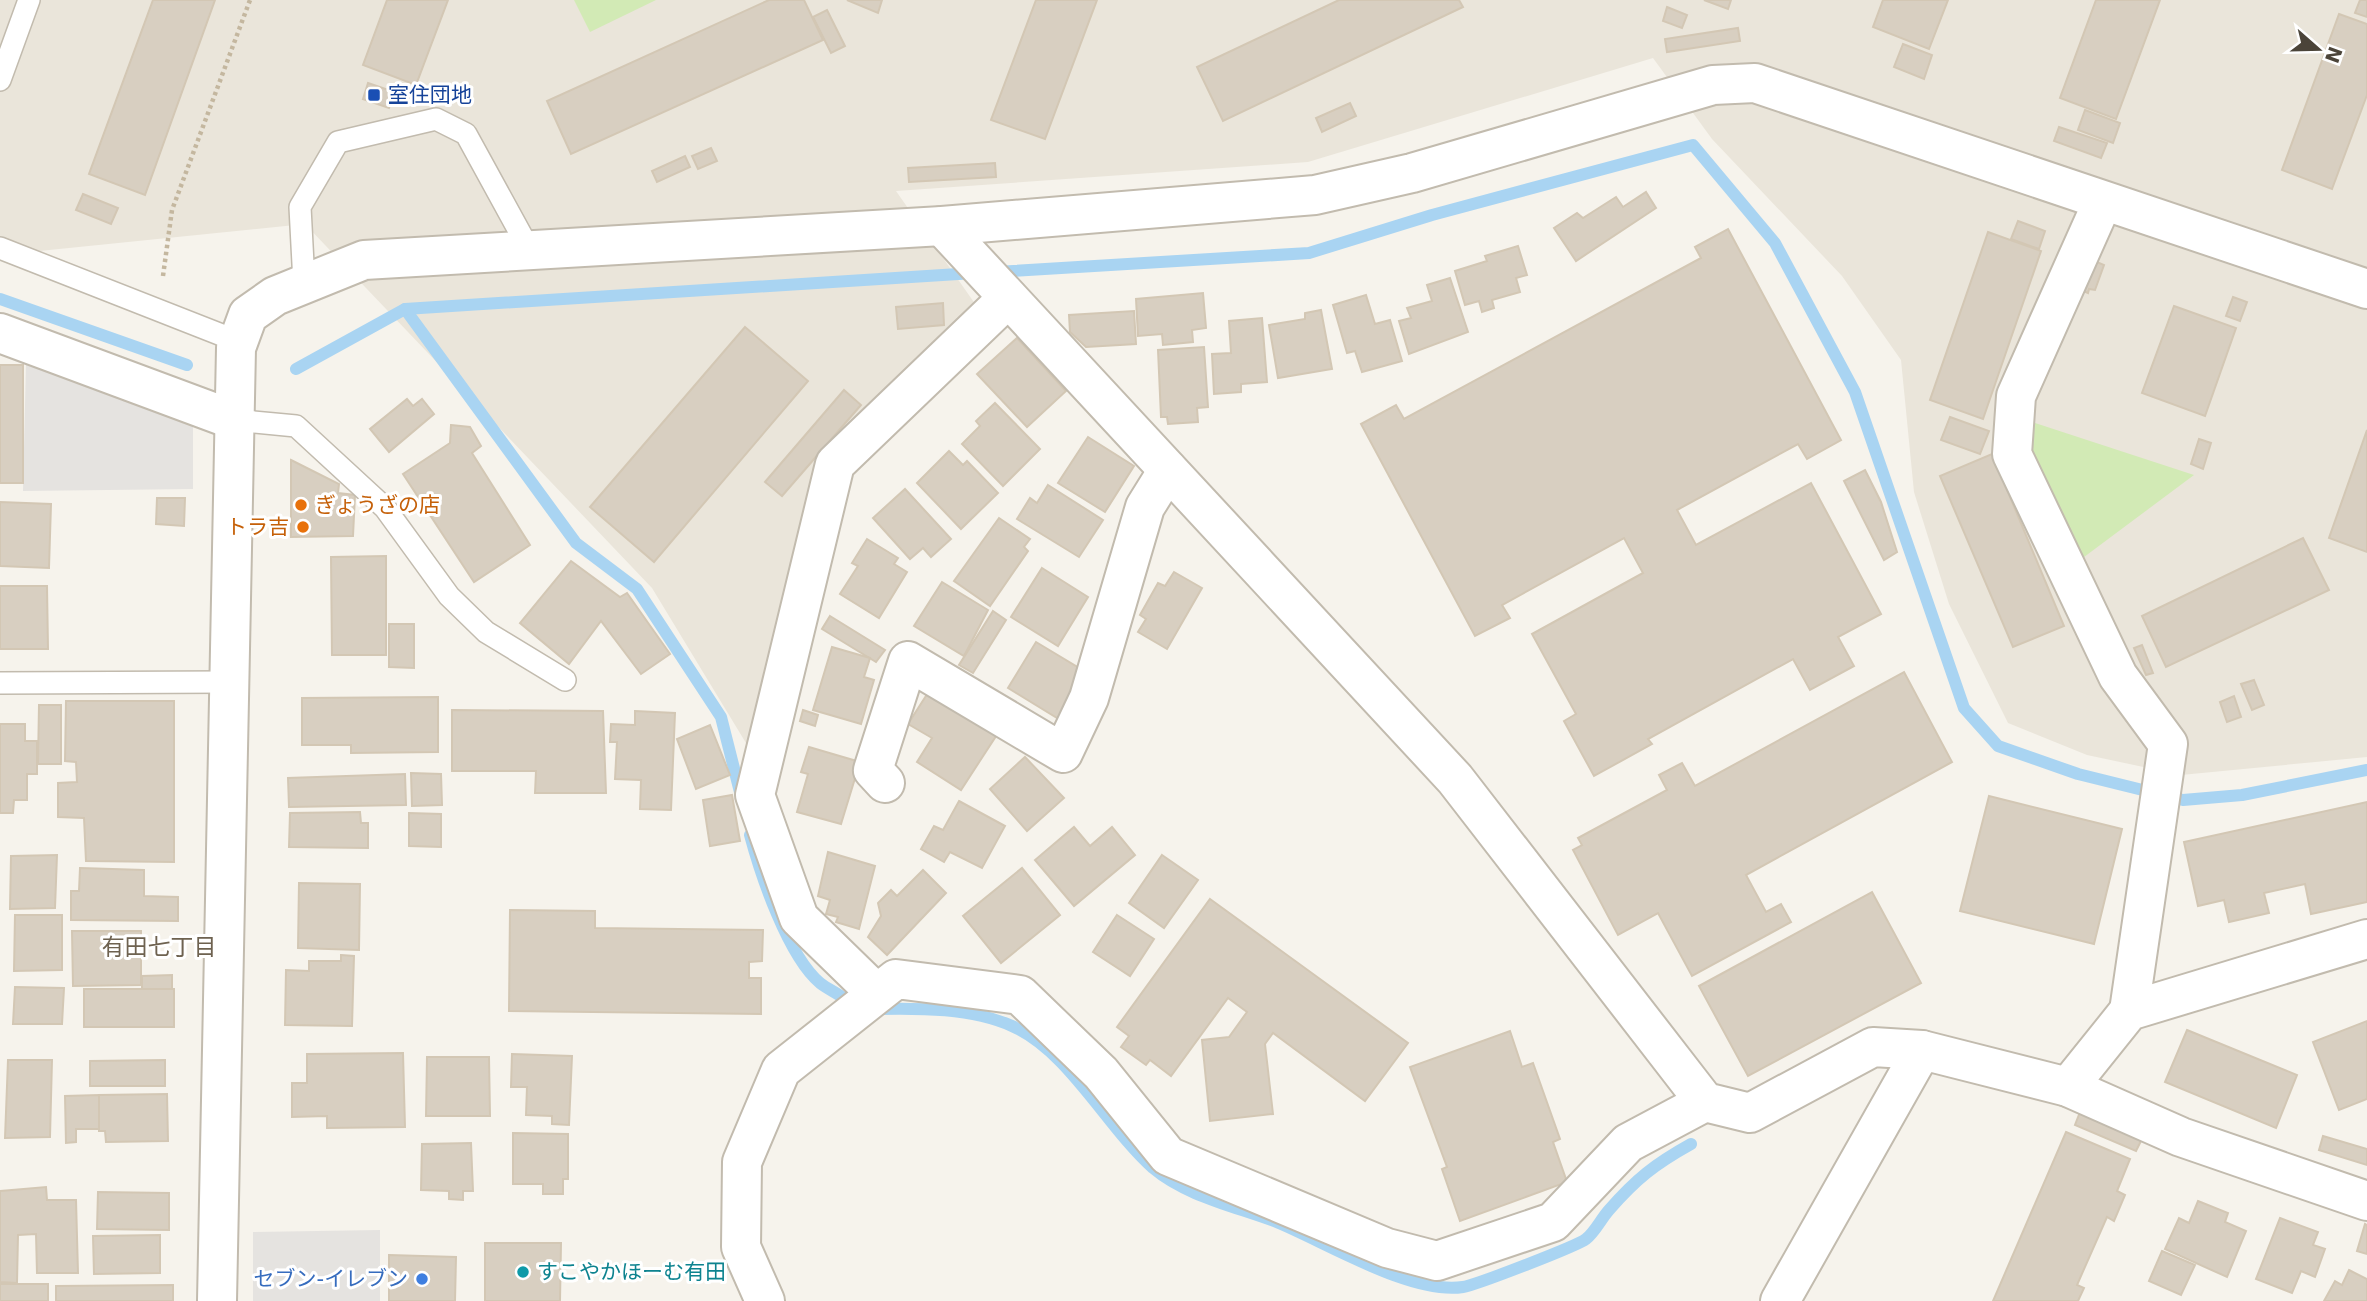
<svg xmlns="http://www.w3.org/2000/svg" width="2367" height="1301" viewBox="0 0 2367 1301" font-family="'DejaVu Sans','Noto Sans JP',sans-serif">
  <style>
    .residential { fill: #eae5da }
    .green { fill: #d2eab5 }
    .parking { fill: #e5e3e0 }
    .lines { fill: none; stroke-linecap: round; stroke-linejoin: round }
    .stream { stroke: #a9d4f2; stroke-width: 12 }
    .building { fill: #d8cfc1; stroke: #d3c7b4; stroke-width: 2 }
    .service-casing { stroke: #c2bbae; stroke-width: 24 }
    .minor-casing { stroke: #c2bbae; stroke-width: 42 }
    .tertiary-casing { stroke: #c2bbae; stroke-width: 42 }
    .path { stroke: #c4b79f; stroke-width: 4.5; stroke-dasharray: 3.5 3.5; stroke-linecap: butt }
    .service { stroke: #fff; stroke-width: 21 }
    .minor { stroke: #fff; stroke-width: 38 }
    .tertiary { stroke: #fff; stroke-width: 38 }
    .transit-dot { fill: #1a4fb4; stroke: #fff; stroke-width: 2.5 }
    .food-dot { fill: #e8710a; stroke: #fff; stroke-width: 2.5 }
    .culture-dot { fill: #0f9aa8; stroke: #fff; stroke-width: 2.5 }
    .shop-dot { fill: #3f7fe0; stroke: #fff; stroke-width: 2.5 }
    .labels { text-anchor: middle; dominant-baseline: central; stroke-width: 6; stroke-linejoin: round; paint-order: stroke }
    .transit-label { font-size: 21px; fill: #164399; stroke: #fff; text-anchor: start }
    .food-label { font-size: 21px; fill: #c56008; stroke: #fff; text-anchor: start }
    .culture-label { font-size: 21px; fill: #0d838f; stroke: #fff; text-anchor: start }
    .shop-label { font-size: 21px; fill: #366cbe; stroke: #fff; text-anchor: end }
    .neighbourhood-label { font-size: 23px; fill: #6e6250; stroke: #fff }
  </style>
  <rect width="100%" height="100%" fill="#f6f3ec"/>
  <polygon class="residential" points="0,0 2367,0 2367,757 2181,775 2087,755 2008,723 1949,604 1914,492 1901,360 1842,276 1712,139 1653,58 1308,162 896,191 978,308 823,459 749,748 652,588 305,224 0,255"/>
  <g class="green">
    <polygon points="574,0 656,0 590,32"/>
    <polygon points="2017,417 2194,475 2072,566"/>
  </g>
  <g class="parking">
    <polygon points="26,363 193,414 193,489 23,491"/>
    <polygon points="380,1230 380,1301 253,1301 253,1232"/>
  </g>
  <g class="lines">
    <g class="stream">
      <polyline points="996,272 1309,253 1432,215 1693,145 1775,243 1855,392 1964,708 1998,746 2078,774 2183,800 2242,795 2367,770"/>
      <polyline points="0,299 187,365"/>
      <polyline points="405,309 576,543 637,589 721,717 742,800"/>
      <polyline points="296,369 405,309 974,273"/>
      <path d="M750,835C761,876 788,956 820,983C833,993 845,995 854,1009"/>
      <path d="M876,1009C919,1008 972,1008 1012,1026C1068,1050 1107,1127 1153,1168C1186,1196 1234,1206 1274,1221C1324,1241 1410,1295 1463,1287C1476,1285 1577,1246 1586,1239C1595,1232 1601,1219 1609,1210C1636,1179 1655,1164 1691,1144"/>
    </g>
  </g>
  <g class="building">
    <polygon points="153,0 215,0 145,195 89,174"/>
    <polygon points="387,0 448,0 416,85 363,65"/>
    <polygon points="769,0 804,0 823,40 571,154 547,101"/>
    <polygon points="847,0 882,0 878,13"/>
    <polygon points="1036,0 1097,0 1045,139 991,120"/>
    <polygon points="1339,0 1459,0 1463,7 1223,121 1197,67"/>
    <polygon points="1704,0 1731,0 1728,9"/>
    <polygon points="1883,0 1948,0 1929,49 1873,27"/>
    <polygon points="2096,0 2160,0 2116,119 2060,98"/>
    <polygon points="2360,0 2367,0 2367,17 2355,13"/>
    <polygon points="1667,7 1687,15 1682,28 1663,21"/>
    <polygon points="827,10 845,46 831,53 813,17"/>
    <polygon points="2339,14 2367,24 2367,95 2332,189 2282,170"/>
    <polygon points="1738,28 1740,41 1667,52 1665,39"/>
    <polygon points="1903,44 1932,55 1924,79 1894,67"/>
    <polygon points="368,83 394,92 389,108 363,99"/>
    <polygon points="1350,103 1356,116 1322,132 1316,118"/>
    <polygon points="2085,110 2120,123 2113,143 2078,130"/>
    <polygon points="2059,127 2107,143 2101,158 2054,141"/>
    <polygon points="711,148 717,161 698,169 692,156"/>
    <polygon points="685,156 690,167 657,182 652,171"/>
    <polygon points="995,163 996,177 909,182 908,168"/>
    <polygon points="1646,192 1656,208 1576,261 1554,228 1577,213 1583,218 1616,197 1623,207"/>
    <polygon points="83,194 118,208 111,224 76,210"/>
    <polygon points="2018,221 2045,231 2039,249 2011,239"/>
    <polygon points="1728,229 1841,440 1807,459 1798,444 1677,510 1696,545 1811,483 1881,614 1838,637 1854,666 1810,690 1793,659 1648,739 1652,744 1594,776 1564,721 1576,714 1532,634 1643,573 1624,538 1502,605 1510,618 1475,636 1361,424 1396,405 1404,419 1701,258 1695,247"/>
    <polygon points="1988,232 2041,251 1983,419 1930,400"/>
    <polygon points="1518,246 1527,275 1516,278 1520,292 1492,300 1494,308 1482,312 1479,301 1465,305 1455,271 1487,261 1485,256"/>
    <polygon points="2092,260 2104,265 2095,290 2089,289 2088,293 2081,290"/>
    <polygon points="1450,278 1468,332 1409,354 1399,321 1411,318 1407,308 1432,301 1427,285"/>
    <polygon points="1203,293 1206,328 1192,330 1193,342 1163,345 1162,334 1138,336 1136,299"/>
    <polygon points="1366,295 1375,324 1390,320 1402,361 1362,372 1355,351 1347,353 1333,305"/>
    <polygon points="2233,297 2247,302 2240,321 2226,316"/>
    <polygon points="943,303 944,325 898,329 896,307"/>
    <polygon points="2174,306 2236,328 2205,416 2142,393"/>
    <polygon points="1321,310 1332,369 1278,378 1269,325 1305,319 1305,313"/>
    <polygon points="1134,311 1136,344 1086,347 1070,332 1069,315"/>
    <polygon points="1262,318 1267,382 1241,384 1241,392 1214,394 1212,354 1231,353 1229,321"/>
    <polygon points="745,327 808,381 654,562 590,507"/>
    <polygon points="1017,338 1066,391 1027,427 977,374"/>
    <polygon points="1204,347 1208,407 1197,408 1198,422 1168,424 1167,417 1161,417 1158,350"/>
    <rect x="0" y="365" width="23" height="118"/>
    <polygon points="844,390 861,405 782,496 765,482"/>
    <polygon points="407,399 413,406 422,399 434,414 389,452 370,429"/>
    <polygon points="995,403 1040,449 1003,486 962,444 980,426 976,421"/>
    <polygon points="1950,417 1989,431 1980,454 1941,440"/>
    <polygon points="451,425 470,427 481,446 472,453 530,545 474,582 403,474 450,443"/>
    <polygon points="2367,430 2367,552 2329,538"/>
    <polygon points="1088,437 1134,466 1105,512 1058,483"/>
    <polygon points="2199,439 2211,443 2203,469 2191,464"/>
    <polygon points="949,451 963,465 967,461 998,493 961,529 917,483"/>
    <polygon points="1992,454 2064,626 2013,647 1940,476"/>
    <polygon points="291,460 339,484 338,493 355,495 353,536 291,537"/>
    <polygon points="1865,470 1881,502 1897,552 1884,560 1844,481"/>
    <polygon points="1048,485 1103,520 1079,557 1017,519 1030,498 1037,503"/>
    <polygon points="905,489 951,539 931,557 923,548 910,559 873,518"/>
    <polygon points="157,498 185,498 184,526 156,524"/>
    <polygon points="0,502 51,504 49,568 0,566"/>
    <polygon points="999,518 1030,539 1024,547 1028,551 990,606 954,581"/>
    <polygon points="2303,538 2329,590 2166,667 2142,616"/>
    <polygon points="867,539 898,558 894,564 907,572 879,618 840,594 858,566 852,563"/>
    <polygon points="386,556 386,655 332,655 331,557"/>
    <polygon points="571,561 620,597 627,593 670,654 641,674 601,621 569,664 520,623"/>
    <polygon points="1042,568 1088,597 1058,646 1011,617"/>
    <polygon points="1174,572 1202,588 1167,649 1138,632 1146,619 1140,615 1158,583 1165,586"/>
    <polygon points="942,582 988,610 964,656 914,626"/>
    <polygon points="0,586 47,586 48,649 0,649"/>
    <polygon points="993,611 1006,620 973,673 959,665"/>
    <polygon points="830,616 885,650 876,662 822,629"/>
    <polygon points="389,624 414,624 414,668 389,667"/>
    <polygon points="1036,642 1084,671 1062,721 1008,688"/>
    <polygon points="2142,645 2153,673 2146,675 2134,648"/>
    <polygon points="832,647 870,658 864,677 874,680 861,724 813,710"/>
    <polygon points="1904,672 1952,762 1746,875 1766,912 1781,904 1791,922 1692,976 1658,913 1618,935 1573,850 1582,845 1578,838 1667,790 1659,775 1682,763 1695,786"/>
    <polygon points="2254,680 2264,705 2252,710 2241,684"/>
    <polygon points="931,688 1000,730 961,790 917,762 932,738 908,724"/>
    <polygon points="2234,696 2241,717 2227,722 2220,702"/>
    <polygon points="438,697 438,752 351,753 351,745 302,745 302,698"/>
    <polygon points="66,701 174,701 174,862 86,861 84,818 58,817 58,783 77,782 76,762 65,761"/>
    <polygon points="39,705 61,705 61,764 38,764"/>
    <polygon points="452,710 603,711 606,793 535,793 536,771 452,771"/>
    <polygon points="803,710 818,715 815,726 800,721"/>
    <polygon points="635,711 675,713 671,810 640,809 641,780 615,779 617,742 610,742 611,724 635,725"/>
    <polygon points="0,724 25,724 25,741 37,741 37,774 27,774 27,800 14,800 13,813 0,813"/>
    <polygon points="710,725 730,775 696,789 677,739"/>
    <polygon points="809,747 860,762 841,824 797,812 808,774 801,772"/>
    <polygon points="1025,757 1064,798 1027,831 990,789"/>
    <polygon points="411,773 441,774 442,805 412,806"/>
    <polygon points="405,774 406,805 289,807 288,778"/>
    <polygon points="732,795 740,841 710,846 703,800"/>
    <polygon points="1989,796 2122,829 2094,944 1960,911"/>
    <polygon points="959,801 1005,826 982,868 950,852 944,862 921,849 934,826 943,830"/>
    <polygon points="2367,802 2367,902 2311,914 2305,884 2264,893 2269,913 2229,922 2224,900 2198,906 2184,842"/>
    <polygon points="360,812 361,823 368,823 368,848 289,847 290,813"/>
    <polygon points="409,813 441,814 441,847 409,846"/>
    <polygon points="1074,827 1090,846 1112,827 1135,855 1074,906 1035,860"/>
    <polygon points="828,852 875,866 859,929 836,922 838,917 826,914 830,900 818,896"/>
    <polygon points="57,855 55,908 10,909 11,856"/>
    <polygon points="1162,855 1198,880 1164,928 1129,903"/>
    <polygon points="80,868 144,870 144,896 178,897 178,921 71,920 71,891 79,891"/>
    <polygon points="1022,868 1060,915 1001,963 963,916"/>
    <polygon points="923,870 946,893 887,955 868,937 881,916 878,903 891,890 897,896"/>
    <polygon points="299,883 360,884 359,950 298,948"/>
    <polygon points="1872,892 1921,983 1748,1076 1699,986"/>
    <polygon points="1210,899 1408,1043 1365,1101 1273,1033 1265,1044 1273,1114 1210,1121 1202,1040 1229,1037 1247,1012 1228,998 1171,1076 1150,1060 1146,1065 1121,1047 1129,1036 1117,1027"/>
    <polygon points="510,910 595,911 595,928 763,930 762,961 749,962 749,978 761,978 761,1014 509,1011"/>
    <polygon points="15,915 62,915 62,970 14,971"/>
    <polygon points="1117,915 1154,939 1130,976 1093,952"/>
    <polygon points="72,931 141,931 141,985 73,986"/>
    <polygon points="341,955 354,956 352,1026 285,1025 286,970 309,971 309,961 341,961"/>
    <polygon points="172,975 172,989 142,989 142,976"/>
    <polygon points="15,987 64,988 62,1024 13,1024"/>
    <rect x="84" y="989" width="90" height="38"/>
    <polygon points="2367,1021 2367,1099 2339,1110 2313,1042"/>
    <polygon points="2187,1030 2297,1075 2276,1128 2165,1082"/>
    <polygon points="1510,1031 1522,1067 1533,1063 1560,1139 1553,1142 1567,1182 1460,1221 1442,1169 1447,1167 1410,1067"/>
    <polygon points="403,1053 405,1127 327,1128 327,1116 292,1117 292,1083 307,1083 307,1054"/>
    <polygon points="512,1054 572,1056 569,1125 552,1124 552,1116 526,1115 527,1087 511,1087"/>
    <polygon points="427,1057 489,1057 490,1116 426,1116"/>
    <polygon points="8,1060 52,1060 50,1137 5,1138"/>
    <polygon points="165,1060 165,1086 90,1086 90,1061"/>
    <polygon points="167,1094 168,1141 106,1142 105,1131 99,1131 99,1095"/>
    <polygon points="99,1095 99,1129 76,1129 76,1142 66,1143 65,1096"/>
    <polygon points="2080,1112 2142,1139 2136,1151 2075,1125"/>
    <polygon points="2066,1132 2130,1159 2117,1191 2125,1195 2114,1221 2107,1217 2077,1285 2084,1288 2078,1301 1993,1301"/>
    <polygon points="513,1133 568,1134 568,1179 563,1179 563,1194 543,1194 543,1184 513,1184"/>
    <polygon points="2323,1136 2367,1149 2367,1165 2319,1150"/>
    <polygon points="471,1143 473,1191 463,1191 463,1200 449,1199 449,1191 421,1190 422,1144"/>
    <polygon points="46,1187 47,1200 76,1200 78,1273 37,1273 36,1234 18,1235 17,1283 0,1282 0,1191"/>
    <polygon points="98,1192 169,1193 169,1230 97,1229"/>
    <polygon points="2198,1201 2228,1213 2225,1222 2246,1231 2227,1277 2165,1249 2179,1218 2189,1223"/>
    <polygon points="2280,1218 2318,1232 2313,1245 2325,1249 2315,1277 2301,1271 2292,1293 2256,1279"/>
    <polygon points="2365,1224 2367,1225 2367,1254 2357,1251"/>
    <polygon points="160,1235 160,1273 94,1274 93,1236"/>
    <polygon points="485,1243 561,1243 560,1301 485,1301"/>
    <polygon points="2162,1251 2195,1265 2181,1295 2149,1281"/>
    <polygon points="389,1255 456,1257 455,1301 389,1301"/>
    <polygon points="2349,1270 2367,1279 2367,1301 2324,1301 2335,1281 2342,1285"/>
    <rect x="0" y="1284" width="48" height="17"/>
    <polygon points="173,1285 173,1301 56,1301 56,1286"/>
  </g>
  <g class="lines">
    <g class="service-casing">
      <g id="service">
        <polyline points="0,80 29,0"/>
        <polyline points="0,248 237,341"/>
        <polyline points="304,283 300,207 338,142 436,119 466,134 529,249"/>
        <polyline points="234,420 296,426 385,508 449,596 486,632 565,680"/>
        <polyline points="0,683 228,682"/>
      </g>
    </g>
    <g class="minor-casing">
      <g id="minor">
        <polyline points="2103,201 2016,396 2012,454 2118,676 2168,744 2129,1011"/>
        <polyline points="942,226 1455,779 1705,1102 1750,1113 1873,1047 1922,1050"/>
        <polyline points="0,333 234,420"/>
        <polyline points="885,783 873,770 908,661 1063,753 1089,698 1145,507 1168,470"/>
        <polyline points="876,993 799,918 755,795 835,464 1008,298"/>
        <polyline points="2068,1087 2129,1011 2367,939"/>
        <polyline points="765,1301 741,1247 742,1162 781,1070 896,979 1020,995 1101,1073 1168,1156 1387,1248 1437,1261 1553,1222 1628,1143 1705,1102"/>
        <polyline points="1780,1301 1922,1050 2068,1087 2181,1137 2367,1201"/>
      </g>
    </g>
    <g class="tertiary-casing">
      <polyline id="tertiary" points="217,1301 236,348 248,315 275,296 364,260 942,226 1315,195 1412,173 1713,85 1755,83 2367,289"/>
    </g>
    <polyline class="path" points="163,276 172,210 250,0"/>
    <use href="#service" class="service"/>
    <use href="#minor" class="minor"/>
    <use href="#tertiary" class="tertiary"/>
  </g>
  <rect class="transit-dot" x="367" y="88" width="14" height="14" rx="3.5"/>
  <g class="food-dot">
    <circle cx="301" cy="505" r="7"/>
    <circle cx="303" cy="527" r="7"/>
  </g>
  <circle class="culture-dot" cx="523" cy="1272" r="7"/>
  <circle class="shop-dot" cx="422" cy="1279" r="7"/>
  <g class="labels">
    <g class="transit-label">
      <text x="388" y="95">室住団地</text>
    </g>
    <g class="food-label">
      <text x="315" y="505">ぎょうざの店</text>
      <text x="289" y="527" text-anchor="end">トラ吉</text>
    </g>
    <g class="culture-label">
      <text x="537" y="1272">すこやかほーむ有田</text>
    </g>
    <g class="shop-label">
      <text x="408" y="1279">セブン-イレブン</text>
    </g>
    <g class="neighbourhood-label">
      <text x="159" y="947">有田七丁目</text>
    </g>
  </g>
  <g transform="translate(2318 49) rotate(110)" stroke="#ffffff" stroke-width="5" paint-order="stroke">
  <path d="M0-5L12 26L0 18L-12 26Z" fill="#4b4439"/>
  <text y="-10" font-size="19" font-weight="bold" text-anchor="middle" fill="#4b4439">N</text>
  </g>
</svg>
